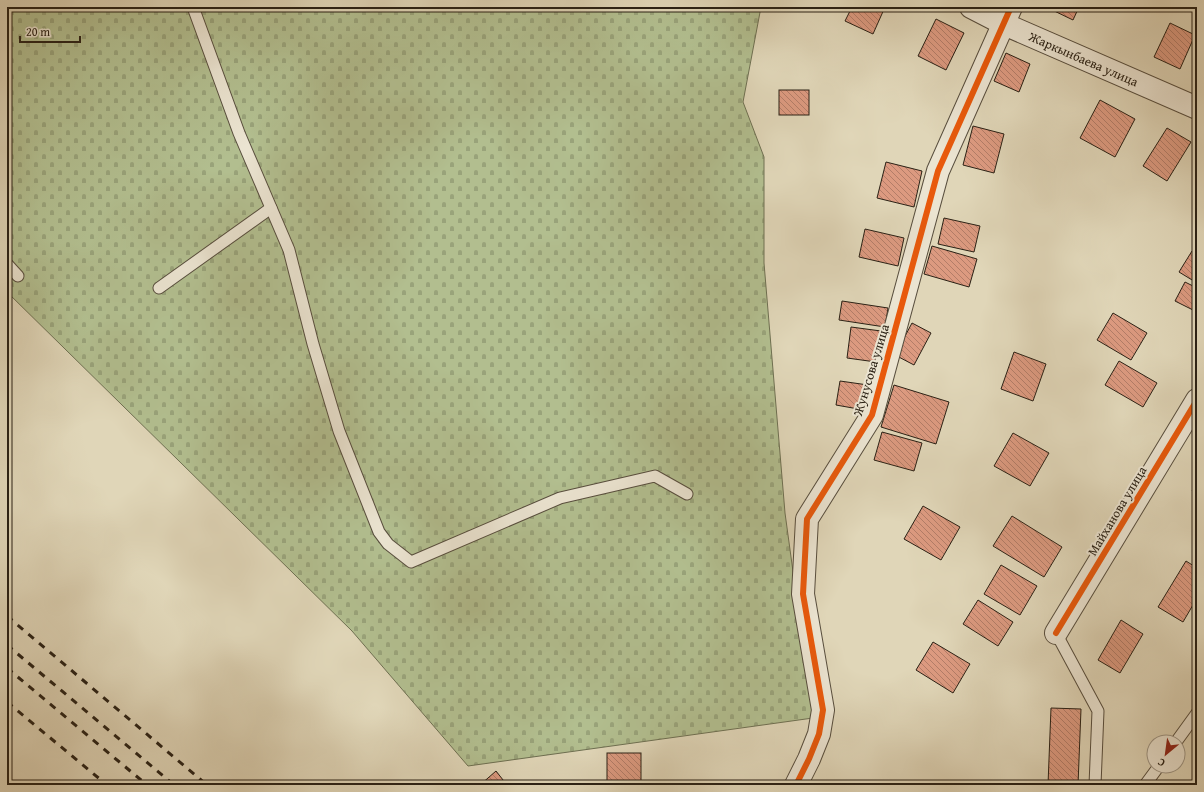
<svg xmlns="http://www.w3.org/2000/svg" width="1204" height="792" viewBox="0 0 1204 792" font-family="'Gentium Book Plus',serif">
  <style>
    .cemetery { fill: url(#cemetery-stones); stroke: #6e7052 }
    .building { fill: url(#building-back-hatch); stroke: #2a2115 }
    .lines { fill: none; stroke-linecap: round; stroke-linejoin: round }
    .service-casing { stroke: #584e3e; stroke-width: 13 }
    .minor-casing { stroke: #584e3e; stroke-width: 24 }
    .service { stroke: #ebe4d1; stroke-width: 11 }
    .minor { stroke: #ebe4d1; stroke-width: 22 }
    .rail { stroke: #2a2115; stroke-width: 3; stroke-dasharray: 7 7; stroke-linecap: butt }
    .cycleway-casing { stroke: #ebe4d1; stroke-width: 8 }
    .cycleway { stroke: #e8590c; stroke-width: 6 }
    .labels { text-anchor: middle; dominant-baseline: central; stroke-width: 4; stroke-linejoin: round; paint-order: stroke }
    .street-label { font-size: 13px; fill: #2a2115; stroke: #ebe4d1 }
  </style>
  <defs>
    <pattern id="cemetery-stones" width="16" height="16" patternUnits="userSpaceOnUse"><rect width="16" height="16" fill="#b2be8f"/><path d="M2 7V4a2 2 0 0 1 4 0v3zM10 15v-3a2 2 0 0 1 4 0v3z" fill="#99a37a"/></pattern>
    <pattern id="building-back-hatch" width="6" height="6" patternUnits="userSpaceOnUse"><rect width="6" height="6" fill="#dc9a80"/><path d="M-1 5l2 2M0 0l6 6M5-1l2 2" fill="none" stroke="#b37d68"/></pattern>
  </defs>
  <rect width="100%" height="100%" fill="#e0d6b8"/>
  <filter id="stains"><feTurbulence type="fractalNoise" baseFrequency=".005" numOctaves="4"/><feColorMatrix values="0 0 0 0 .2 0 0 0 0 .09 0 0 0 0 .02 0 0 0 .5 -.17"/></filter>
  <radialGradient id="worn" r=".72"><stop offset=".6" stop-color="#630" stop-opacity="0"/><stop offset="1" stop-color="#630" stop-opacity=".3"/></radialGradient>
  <polygon class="cemetery" points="7,7 761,7 743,102 764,157 764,263 785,513 813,718 468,766 352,631 7,292"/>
  <g class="building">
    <polygon points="852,7 885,7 873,34 845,21"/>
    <polygon points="1046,7 1079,7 1073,20"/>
    <polygon points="936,19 964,33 946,70 918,56"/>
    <polygon points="1170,23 1195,35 1180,69 1154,57"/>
    <polygon points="1006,53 1030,64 1019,92 994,81"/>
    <rect x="779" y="90" width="30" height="25"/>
    <polygon points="1100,100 1135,119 1115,157 1080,138"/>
    <polygon points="973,126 1004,134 994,173 963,165"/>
    <polygon points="1167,128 1191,142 1167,181 1143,166"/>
    <polygon points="886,162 922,171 914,207 877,198"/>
    <polygon points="944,218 980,226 974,252 938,244"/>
    <polygon points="865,229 904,238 898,266 859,257"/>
    <polygon points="932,246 977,259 969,287 924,274"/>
    <polygon points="1192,251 1197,254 1197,283 1179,272"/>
    <polygon points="1185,282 1197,288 1197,312 1175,301"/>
    <polygon points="842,301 888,308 885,327 839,320"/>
    <polygon points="1113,313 1147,333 1131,360 1097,340"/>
    <polygon points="912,323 931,333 914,365 895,355"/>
    <polygon points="851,327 881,331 876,362 847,358"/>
    <polygon points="1014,352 1046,364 1033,401 1001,389"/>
    <polygon points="1119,361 1157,383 1143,407 1105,385"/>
    <polygon points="840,381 868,385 864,410 836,405"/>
    <polygon points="894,385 949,402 936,444 881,427"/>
    <polygon points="882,432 922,443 914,471 874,460"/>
    <polygon points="1013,433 1049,453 1030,486 994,466"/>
    <polygon points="1197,484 1197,495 1192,491"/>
    <polygon points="923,506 960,527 941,560 904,539"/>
    <polygon points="1012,516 1062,547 1044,577 993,546"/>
    <polygon points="1186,561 1197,568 1197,598 1183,622 1158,607"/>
    <polygon points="1001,565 1037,586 1020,615 984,594"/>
    <polygon points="978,600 1013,622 998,646 963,624"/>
    <polygon points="1121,620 1143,634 1120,673 1098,660"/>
    <polygon points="933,642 970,664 953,693 916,670"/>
    <polygon points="1051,708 1081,709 1078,785 1048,785"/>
    <rect x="607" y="753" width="34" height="32"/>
    <polygon points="496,771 507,785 480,785"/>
  </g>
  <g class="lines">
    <g class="service-casing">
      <g id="service">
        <polyline points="193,7 239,133 289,250 313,344 339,431 379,532 388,544 411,562 560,498 655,476 687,494"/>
        <polyline points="7,264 18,276"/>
        <polyline points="159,288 271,208"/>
        <polyline points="1056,633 1098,711 1095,785"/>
        <polyline points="1176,742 1197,713"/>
        <polyline points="1145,785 1159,766"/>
      </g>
    </g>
    <g class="minor-casing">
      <g id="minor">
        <path id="s1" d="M971,7L1004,24L1197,108"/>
        <polyline points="1056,633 1197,400"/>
        <polyline points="796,785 809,759 819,734 823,710 803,594 807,519 872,415 938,171 1011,7"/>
      </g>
    </g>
    <use href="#service" class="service"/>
    <use href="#minor" class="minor"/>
    <g class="rail">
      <polyline points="7,616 207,785"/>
      <polyline points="7,645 174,785"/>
      <polyline points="7,668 147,785"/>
      <polyline points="7,702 107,785"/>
    </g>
    <g class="cycleway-casing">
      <g id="cycleway">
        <polyline points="1056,633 1197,400"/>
        <polyline points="796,785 809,759 819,734 823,710 803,594 807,519 872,415 938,171 1011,7"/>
      </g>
    </g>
    <use href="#cycleway" class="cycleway"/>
  </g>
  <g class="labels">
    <g class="street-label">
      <text stroke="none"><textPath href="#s1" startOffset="124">Жаркынбаева улица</textPath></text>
      <text transform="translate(871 370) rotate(-73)">Жунусова улица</text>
      <text transform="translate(1117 511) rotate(-59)">Майханова улица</text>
    </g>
  </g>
  <rect width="1204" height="792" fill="none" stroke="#e0d6b8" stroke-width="24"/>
  <rect x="8" y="8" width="1188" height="776" fill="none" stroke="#2a2115" stroke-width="2"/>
  <rect x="12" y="12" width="1180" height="768" fill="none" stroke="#2a2115"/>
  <g transform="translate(1166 754) rotate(209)"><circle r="19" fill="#ebe4d1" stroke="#9e9686"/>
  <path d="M0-3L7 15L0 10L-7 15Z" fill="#8f2418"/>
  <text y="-6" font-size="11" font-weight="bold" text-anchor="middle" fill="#2a2115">С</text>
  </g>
  <path d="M20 36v6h60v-6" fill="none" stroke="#2a2115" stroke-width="2"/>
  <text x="26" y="36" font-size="12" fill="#2a2115" stroke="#ebe4d1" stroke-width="3" paint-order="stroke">20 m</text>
  <rect width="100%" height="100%" filter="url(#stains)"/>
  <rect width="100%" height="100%" fill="url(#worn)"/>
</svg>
